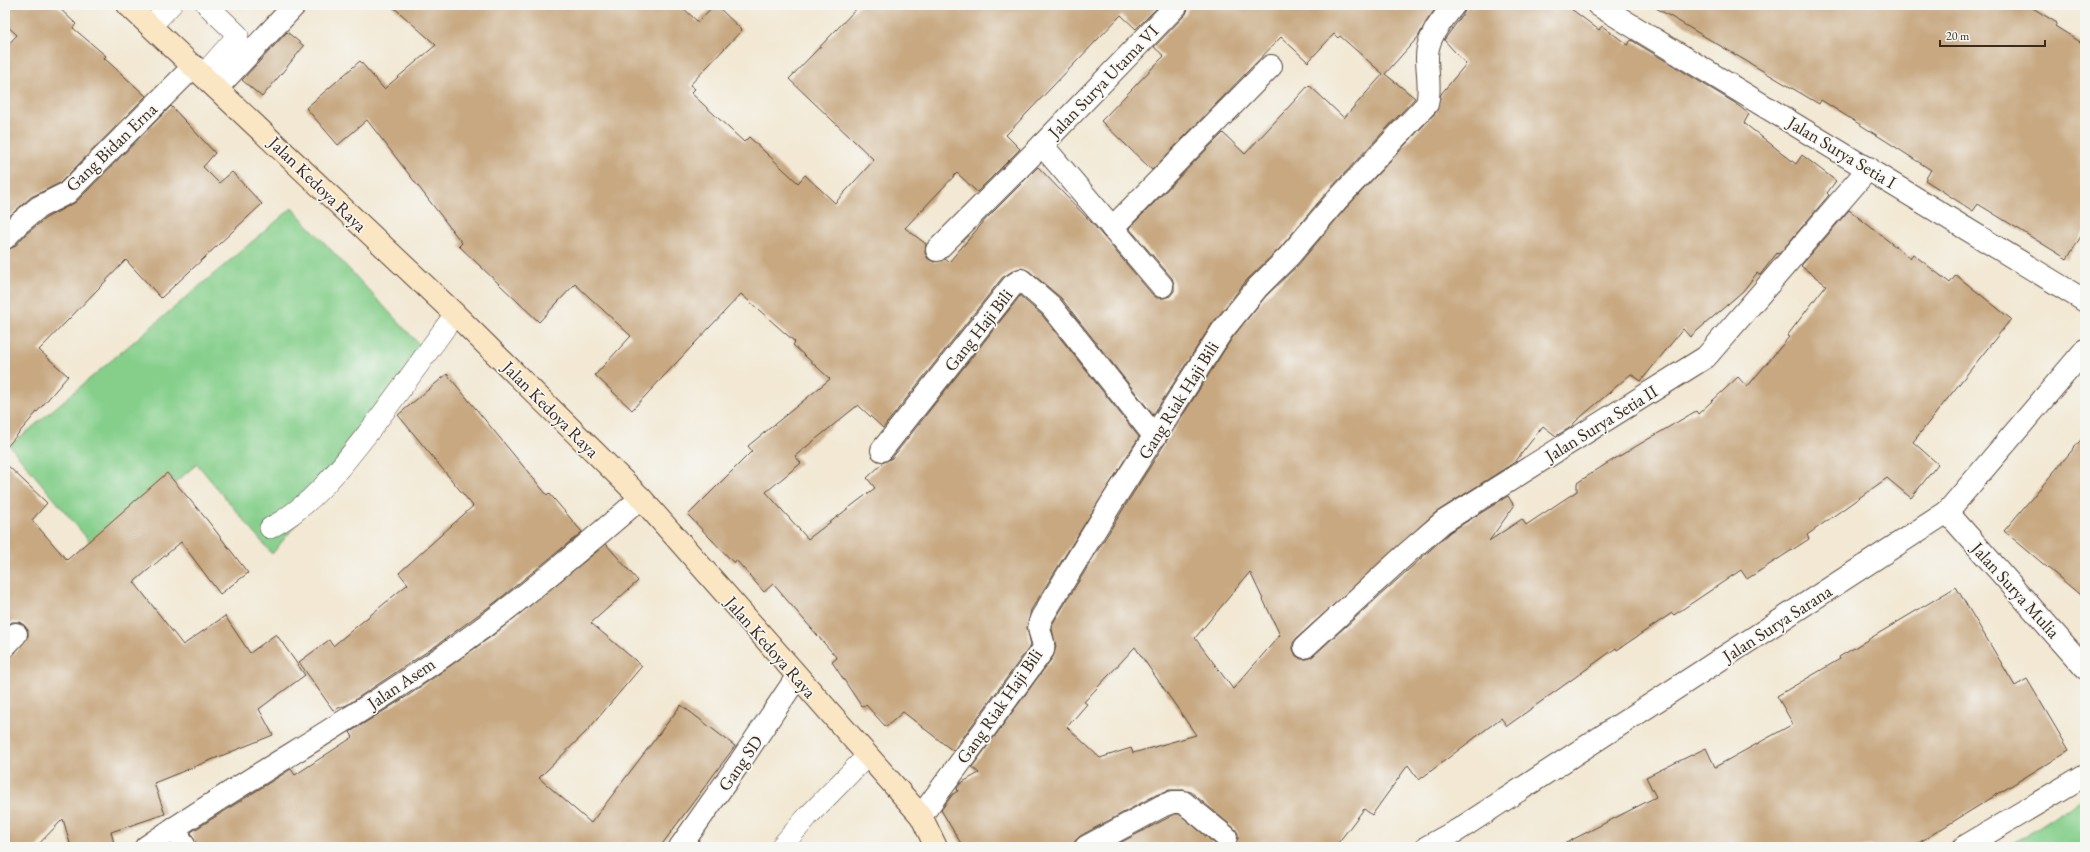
<svg xmlns="http://www.w3.org/2000/svg" width="2090" height="852" viewBox="0 0 2090 852" font-family="'EB Garamond',serif">
  <style>
    .green { fill: #85cf8b; stroke: #607c54 }
    .building { fill: #c7a881; fill-rule: evenodd }
    .lines { fill: none; stroke-linecap: round; stroke-linejoin: round }
    .lane-casing { stroke: #564639; stroke-width: 22 }
    .street-casing { stroke: #564639; stroke-width: 24 }
    .secondary-casing { stroke: #564639; stroke-width: 24 }
    .lane { stroke: #fff; stroke-width: 21 }
    .street { stroke: #fff; stroke-width: 22 }
    .secondary { stroke: #fbe6c4; stroke-width: 22 }
    .labels { text-anchor: middle; dominant-baseline: central; stroke-width: 3.5; stroke-linejoin: round; paint-order: stroke }
    .street-label { font-size: 18px; fill: #3b2a1e; stroke: #f6f6f2 }
  </style>
  <rect width="100%" height="100%" fill="#f6f6f2"/>
  <filter id="ink" filterUnits="userSpaceOnUse"><feTurbulence type="fractalNoise" baseFrequency=".025" numOctaves="2"/><feDisplacementMap in="SourceGraphic" scale="8" xChannelSelector="R" yChannelSelector="G"/><feConvolveMatrix kernelMatrix="1 2 1 2 8 2 1 2 1" color-interpolation-filters="sRGB"/></filter>
  <filter id="wash" filterUnits="userSpaceOnUse"><feTurbulence type="fractalNoise" baseFrequency=".012" numOctaves="4" result="noise"/><feDisplacementMap in="SourceGraphic" scale="16" xChannelSelector="R" yChannelSelector="G"/><feGaussianBlur stdDeviation="0.9" result="paint"/><feColorMatrix in="noise" values="0 0 0 0 0 0 0 0 0 0 0 0 0 0 0 0 0 1.4 0 .05"/><feComposite in="paint" operator="in"/></filter>
  <g filter="url(#wash)">
    <rect width="100%" height="100%" fill="#f2e8d3"/>
    <g class="green">
      <polygon points="292,208 432,358 272,554 197,464 96,549 10,446"/>
      <polygon points="2085,798 2085,847 2006,847"/>
    </g>
    <g id="blocks">
      <g class="building">
        <polygon points="5,5 56,5 76,24 73,28 106,56 104,58 146,96 60,183 31,197 5,220 5,48 17,35 5,24"/>
        <polygon points="391,5 680,5 698,22 714,5 716,5 742,30 690,85 695,89 691,93 744,142 749,137 798,183 805,175 835,203 874,160 789,79 860,5 1160,5 1136,29 1121,15 1006,135 1020,149 977,192 957,173 905,228 926,244 925,253 928,259 934,262 945,259 949,262 986,219 1038,167 1092,223 1152,294 1157,298 1164,298 1170,296 1174,291 1174,284 1172,278 1129,228 1223,133 1245,154 1309,85 1344,118 1383,74 1340,36 1338,38 1334,34 1308,62 1281,37 1152,170 1101,121 1164,56 1154,47 1186,14 1189,5 1438,5 1426,22 1418,37 1385,74 1415,98 1327,192 1280,248 1247,280 1212,324 1153,415 1061,298 1029,271 1021,268 1014,270 1002,278 883,428 858,405 795,456 801,463 766,492 808,539 875,488 867,478 884,462 892,458 1020,296 1042,315 1139,437 1031,610 1027,628 1031,645 953,751 903,712 886,727 866,705 862,707 832,662 837,658 773,584 764,592 736,560 734,563 688,515 752,451 748,446 830,379 793,345 795,342 741,294 632,410 595,375 631,336 575,284 539,322 459,246 462,243 367,120 338,145 306,108 360,61 384,89 436,45"/>
        <path d="M1466,5H1566L1599,30L1602,26L1628,45L1631,40L1735,103L1749,114L1744,123L1796,164L1802,155L1836,181L1827,193L1829,195L1779,254L1777,253L1760,275L1757,273L1743,291L1690,337L1683,329L1641,381L1631,374L1575,422L1571,427L1556,436L1543,426L1515,462L1435,513L1297,638L1293,643V649L1296,656L1301,659H1307L1313,656L1450,532L1508,496L1514,506L1489,541L1522,519L1526,525L1577,491V483L1606,464L1696,411L1698,414L1738,377L1747,387L1789,337L1787,336L1826,285L1801,266L1849,210L1910,258L1913,254L1950,283L1956,275L2011,319L1913,442L1938,464L1911,498L1887,478L1807,535L1809,539L1747,579L1741,570L1674,615L1672,613L1617,650L1616,648L1507,726L1501,718L1419,780L1408,765L1372,815L1364,809L1335,847H1233L1238,839V833L1234,828L1191,792L1183,790H1169L1156,795L1080,836L1075,841L1074,847H963L941,810L953,794L958,791L957,788L961,783L979,773L972,767L1053,657L1056,647L1052,629L1053,623L1125,506L1232,338L1266,296L1298,265L1345,209L1436,112L1441,94L1466,64L1444,40L1464,13ZM1250,572L1280,635L1233,689L1195,638ZM1135,647L1196,735L1133,753L1131,748L1100,758L1067,727L1087,704L1084,702Z"/>
        <polygon points="1651,5 2028,5 2057,23 2055,26 2085,45 2085,230 2067,259 1978,204 1973,211 1925,180 1931,170 1886,141 1821,100 1819,104"/>
        <polygon points="287,32 304,46 262,97 242,80"/>
        <polygon points="171,106 215,153 203,167 219,183 232,172 262,204 161,298 126,260 39,350 68,376 5,449 5,250 14,247 27,233 46,218 76,202"/>
        <polygon points="447,374 547,495 549,493 582,532 497,601 437,645 347,705 333,710 299,662 329,640 333,646 408,584 399,573 473,506 398,415"/>
        <polygon points="2085,435 2085,599 2004,531"/>
        <polygon points="5,463 47,503 32,520 67,560 167,473 208,521 248,573 220,594 181,542 134,582 183,645 225,616 250,653 276,634 305,675 259,709 273,735 154,783 165,814 111,832 115,847 71,847 63,819 36,847 5,847 5,658 14,654 28,636 28,630 24,625 19,622 12,622 5,628"/>
        <polygon points="606,544 638,581 591,623 642,666 587,731 539,778 591,823 681,705 735,746 660,847 197,847 191,832 291,769 295,775 353,737 350,732 409,695 492,636"/>
        <polygon points="1956,587 2015,686 2027,679 2069,750 1912,847 1558,847 1656,797 1646,777 1706,748 1715,767 1793,724 1777,696 1840,659 1839,657"/>
        <polygon points="1175,814 1179,814 1219,847 1112,847"/>
      </g>
    </g>
  </g>
  <g filter="url(#ink)">
    <use href="#blocks" fill-opacity="0" stroke="#564639" stroke-width="1"/>
    <g class="lines">
      <g class="lane-casing">
        <g id="lane">
          <polyline points="151,26 171,5"/>
          <polyline points="204,74 238,35 207,5"/>
          <path d="M270,528C313,505 341,467 371,429C400,391 427,353 455,314"/>
          <polyline points="781,847 808,816 867,756"/>
        </g>
      </g>
      <g class="street-casing">
        <g id="street">
          <polyline points="1598,5 2085,301"/>
          <polyline points="217,88 295,5"/>
          <polyline points="1042,145 1162,286"/>
          <polyline points="1112,228 1271,66"/>
          <polyline points="5,238 18,224 39,207 67,193 194,66"/>
          <polyline points="937,250 1042,145 1177,5"/>
          <polyline points="882,450 1012,286 1021,280 1051,306 1155,437"/>
          <polyline points="1947,512 2085,668"/>
          <polyline points="5,646 16,634"/>
          <polyline points="1305,647 1407,553 1443,522 1706,357 1869,168"/>
          <path d="M921,816L1043,650C1046,637 1034,633 1042,617L1114,499L1222,331L1257,288L1289,256L1336,201L1427,104C1431,88 1427,73 1427,57C1427,36 1442,21 1454,5"/>
          <polyline points="174,828 185,847"/>
          <path d="M146,847C257,771 377,707 485,626C539,585 590,542 641,498"/>
          <polyline points="680,847 740,762 797,677"/>
          <polyline points="1086,847 1162,806 1173,802 1183,802 1226,837"/>
          <polyline points="1427,847 1458,830 1947,512 2085,350"/>
          <polyline points="1964,847 2085,775"/>
        </g>
      </g>
      <g class="secondary-casing">
        <polyline id="secondary" points="128,5 455,314 641,498 921,816 936,847"/>
      </g>
      <use href="#lane" class="lane"/>
      <use href="#street" class="street"/>
      <use href="#secondary" class="secondary"/>
    </g>
  </g>
  <g class="labels">
    <g class="street-label">
      <text transform="translate(1103 81) rotate(-46)">Jalan Surya Utama VI</text>
      <text transform="translate(111 147) rotate(-44)">Gang Bidan Erna</text>
      <text transform="translate(1842 152) rotate(31)">Jalan Surya Setia I</text>
      <text transform="translate(318 184) rotate(44)">Jalan Kedoya Raya</text>
      <text transform="translate(978 330) rotate(-52)">Gang Haji Bili</text>
      <text transform="translate(1178 400) rotate(-58)">Gang Riak Haji Bili</text>
      <text transform="translate(551 409) rotate(45)">Jalan Kedoya Raya</text>
      <text transform="translate(1601 423) rotate(-32)">Jalan Surya Setia II</text>
      <text transform="translate(2016 590) rotate(48)">Jalan Surya Mulia</text>
      <text transform="translate(1777 623) rotate(-33)">Jalan Surya Sarana</text>
      <text transform="translate(771 647) rotate(49)">Jalan Kedoya Raya</text>
      <text transform="translate(401 683) rotate(-34)">Jalan Asem</text>
      <text transform="translate(999 706) rotate(-55)">Gang Riak Haji Bili</text>
      <text transform="translate(740 763) rotate(-55)">Gang SD</text>
    </g>
  </g>
  <rect width="2090" height="852" fill="none" stroke="#f6f6f2" stroke-width="20"/>
  <path d="M1940 40v6h105v-6" fill="none" stroke="#3b2a1e" stroke-width="2"/>
  <text x="1946" y="40" font-size="12" fill="#3b2a1e" stroke="#f6f6f2" stroke-width="3" paint-order="stroke">20 m</text>
</svg>
